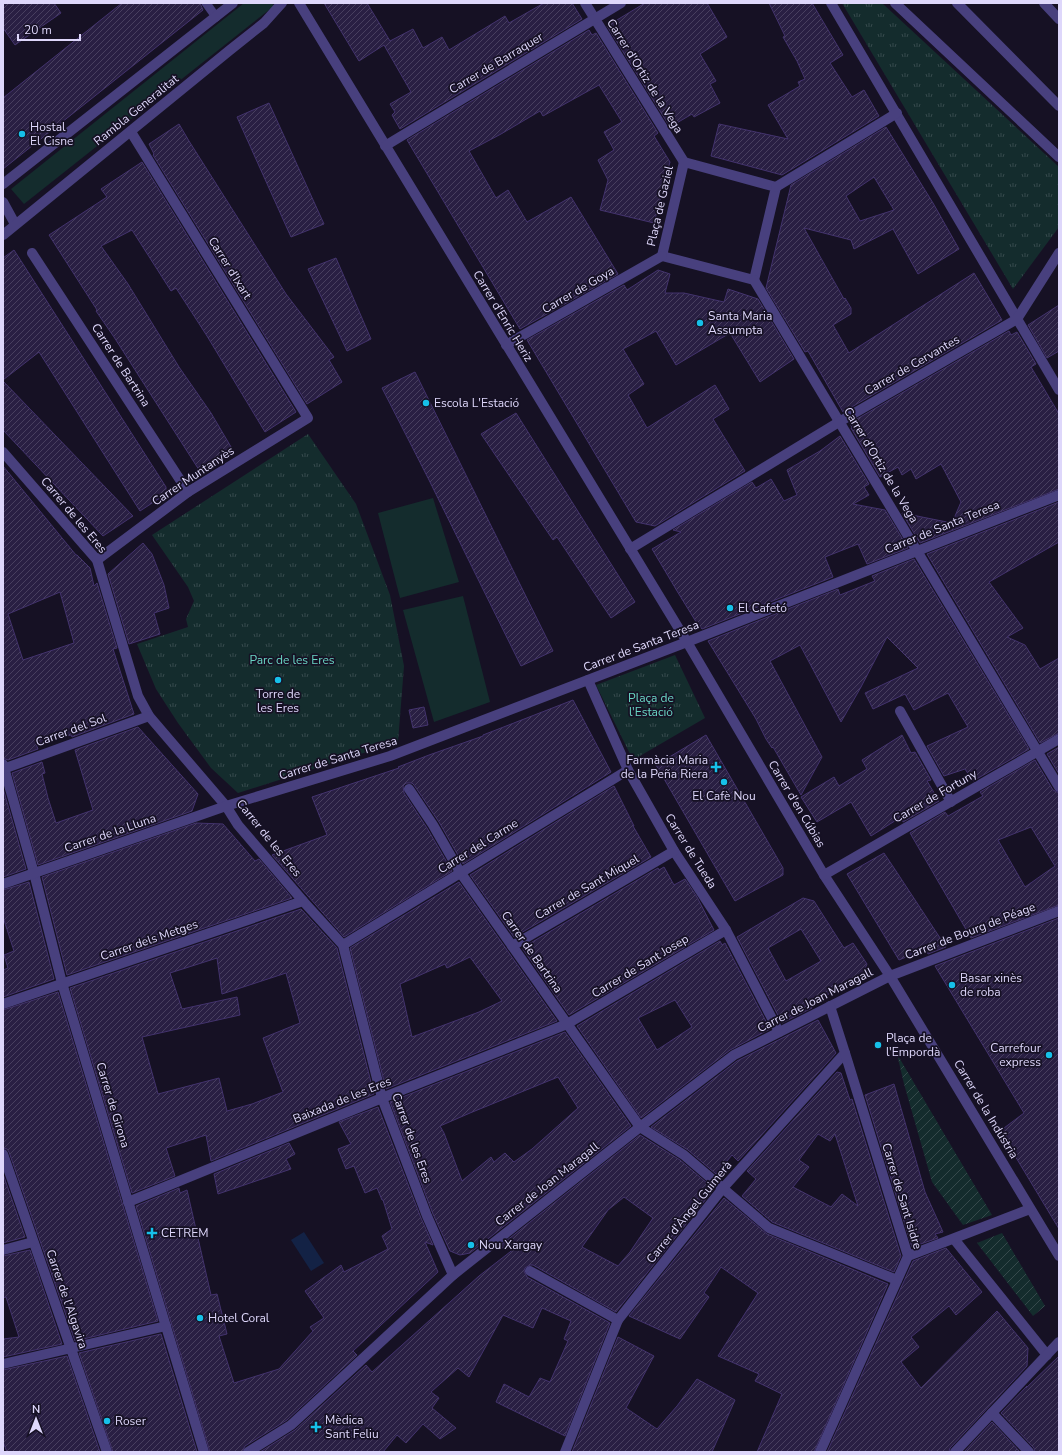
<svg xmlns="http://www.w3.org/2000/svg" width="1062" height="1455" viewBox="0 0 1062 1455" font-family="'Nunito Sans',sans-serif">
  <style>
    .grass { fill: #142c2d }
    .park { fill: url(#park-tufts) }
    .garden { fill: url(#garden-furrows) }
    .water { fill: #132245 }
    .building { fill: url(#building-hatch); stroke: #43336d; fill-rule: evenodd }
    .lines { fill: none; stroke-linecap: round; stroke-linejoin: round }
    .lane { stroke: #48407e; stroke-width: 9 }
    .street { stroke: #48407e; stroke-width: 10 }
    .poi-dot { fill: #16c0e9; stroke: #161124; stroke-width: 1.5 }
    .labels { text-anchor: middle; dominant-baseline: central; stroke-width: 3.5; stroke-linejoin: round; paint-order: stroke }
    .street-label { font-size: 12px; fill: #ded7fb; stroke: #161124 }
    .poi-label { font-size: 12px; fill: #ded7fb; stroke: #161124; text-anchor: start }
    .park-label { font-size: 12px; fill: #69d5c4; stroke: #161124 }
  </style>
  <defs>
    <pattern id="park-tufts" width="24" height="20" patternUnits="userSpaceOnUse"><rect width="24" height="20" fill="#142c2d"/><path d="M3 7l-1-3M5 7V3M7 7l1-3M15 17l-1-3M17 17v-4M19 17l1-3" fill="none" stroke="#364a4c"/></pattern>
    <pattern id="garden-furrows" width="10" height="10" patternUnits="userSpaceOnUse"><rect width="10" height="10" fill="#142c2d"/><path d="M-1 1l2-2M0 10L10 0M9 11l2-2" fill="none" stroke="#364a4c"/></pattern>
    <pattern id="building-hatch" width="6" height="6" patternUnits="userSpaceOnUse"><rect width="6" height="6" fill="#291f43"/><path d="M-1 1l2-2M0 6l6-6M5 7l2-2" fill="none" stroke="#483f5f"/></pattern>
  </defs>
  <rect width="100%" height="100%" fill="#161124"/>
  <g class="grass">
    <polygon points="244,3 272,3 274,6 24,204 11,189"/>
    <polygon points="433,498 459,582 400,598 378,513"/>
    <polygon points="463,596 490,702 434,722 403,610"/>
  </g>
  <g class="park">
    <polygon points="842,3 882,3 1059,167 1059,227 1013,289"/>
    <polygon points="308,434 356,504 390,595 404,666 398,742 238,793 211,768 178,723 156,689 137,644 188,627 186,619 194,601 188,587 152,535"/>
    <polygon points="675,655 705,718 633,760 596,685"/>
  </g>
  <g class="garden">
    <polygon points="897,1054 992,1215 963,1225 932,1182 904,1084"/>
    <polygon points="1002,1233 1045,1306 1033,1316 977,1243"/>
  </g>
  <polygon class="water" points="304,1232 324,1263 311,1271 291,1240"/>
  <g class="building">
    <polygon points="3,3 54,3 61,13 15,45 3,28"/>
    <polygon points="122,3 200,3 203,10 3,169 3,98"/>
    <polygon points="324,3 367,3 390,41 413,29 423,48 442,37 449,50 505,16 509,23 544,3 572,3 582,19 400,129 392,115 395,112 390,104 411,92 384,45 359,61"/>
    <polygon points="645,3 707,3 727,37 700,54 716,81 710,84 720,103 694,117 692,114 670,127 607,26"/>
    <polygon points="769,3 812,3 843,55 830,63 852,97 864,90 879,116 782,175 711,156 719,124 788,139 768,105 800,86 798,82 805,79 797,61 783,37 785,36"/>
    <polygon points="589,30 592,35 596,33 658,133 654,136 670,162 654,223 600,210 608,180 598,160 614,150 604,132 622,122 599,85 543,116 540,111 501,134 469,151 496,198 508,190 527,222 571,197 618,274 520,329 407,140"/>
    <polygon points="269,103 324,224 291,237 237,117"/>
    <polygon points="179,124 189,141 286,294 334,357 329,360 342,382 307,404 153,155 154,154 149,144"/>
    <path d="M886,127L933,203L959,249L918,274L893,229L854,249L851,240L804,228L844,299L845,298L851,308V314L833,325L849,353L974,273L1002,320L843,412L808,351L805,352L766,288L791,185ZM874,177L894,210L860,221L846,196Z"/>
    <polygon points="142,162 296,412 265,432 207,336 176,288 171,291 132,230 101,246 128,284 179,367 211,413 234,452 201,473 114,337 96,311 97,310 49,235 107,197 101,189"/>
    <polygon points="14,250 166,487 166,494 140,511 39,352 3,380 3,258"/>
    <polygon points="336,258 371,339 347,351 308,269"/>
    <polygon points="658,270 670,274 665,293 684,293 724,302 728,289 758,299 794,359 760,382 730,333 676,365 656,331 623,349 644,384 628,395 647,428 715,385 729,409 713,419 745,471 655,526 636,522 527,340 624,285 627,290"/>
    <polygon points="1059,305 1059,351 1047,358 1028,325"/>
    <polygon points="1009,331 1011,335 1017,332 1036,364 1031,367 1059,414 1059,489 920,543 902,513 952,523 961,502 941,464 916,479 911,469 902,475 898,467 880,477 851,428 852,428 850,423"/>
    <polygon points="415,372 553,651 521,666 428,478 382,388"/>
    <polygon points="3,381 133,516 103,536 3,430"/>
    <polygon points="516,413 635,602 611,618 557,537 553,540 481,434"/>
    <polygon points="840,436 869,484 864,487 869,495 853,504 885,510 908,548 867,564 858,544 825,557 833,577 702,629 699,625 698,625 677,591 652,549 681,532 673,530 752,482 756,488 771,479 784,501 797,495 787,470 820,451"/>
    <path d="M3,466L76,555H77L90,568L94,586L97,583L117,648L113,649L134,714L72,737L71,735L36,744L38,749L8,760L3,758ZM60,592L74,643L23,660L8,614Z"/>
    <polygon points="1059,502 1059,542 989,582 1023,628 1007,637 1025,645 1040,669 1059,658 1059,733 1040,743 927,554"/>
    <polygon points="143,543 152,554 164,585 169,608 154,613 160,634 129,644 108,574"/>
    <polygon points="914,559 1029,749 973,781 965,769 944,776 927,746 968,727 948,693 914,710 905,694 873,709 865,693 918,668 887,637 861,687 841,722 800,645 770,661 822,757 801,795 773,747 772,748 766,739 756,719 708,641 838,589 840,595 875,581 872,576"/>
    <polygon points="573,700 611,772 463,864 439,822 414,785 412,783 406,783 403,786 404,793 427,828 452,871 344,937 272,855 327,835 312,797 399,768 398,767 429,755 483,736 483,735"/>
    <polygon points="424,707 428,725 413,728 409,710"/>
    <polygon points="138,727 198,794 192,811 38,865 12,773 42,762 45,773 42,774 48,798 56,823 93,810 75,750"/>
    <polygon points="706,735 783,868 783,875 735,901 656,765"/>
    <polygon points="902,735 911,753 915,752 931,780 927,781 939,801 903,822 901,817 871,836 851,802 817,822 801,797 834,777 839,786 867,769 862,760"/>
    <polygon points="1059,747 1059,774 1047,754"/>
    <path d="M1035,760L1053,790L1059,793V905L971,938L910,833L945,812L948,816L983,796L980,792ZM1031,827L1055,866L1025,887L998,840Z"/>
    <polygon points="614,786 634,826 633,826 651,857 514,937 470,875"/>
    <polygon points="3,788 26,869 3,877"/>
    <polygon points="196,823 223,824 255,861 259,859 292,898 67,975 42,877"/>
    <polygon points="884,853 896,871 946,947 928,954 925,949 899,960 847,874"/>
    <polygon points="664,867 674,885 685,879 697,897 714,930 569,1015 522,948 658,868 659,870"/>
    <polygon points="29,882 54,979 3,997 3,970 8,968 4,955 14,951 3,917 3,890"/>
    <path d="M459,882L557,1021L386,1089L350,948ZM470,957L502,1001L479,1012L412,1037L400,984L445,964L447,968Z"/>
    <path d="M803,898L814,901L844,948L853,943L867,964L862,976L810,1004L812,1008L782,1023L737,937ZM801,929L821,961L786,981L768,948Z"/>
    <path d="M301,909L337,948L374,1094L211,1161L206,1135L166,1148L175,1176L132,1193L70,988ZM217,958L222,994L286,973L300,1023L263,1038L283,1092L252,1104L227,1111L219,1078L158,1094L142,1037L240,1015L237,997L182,1009L170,973Z"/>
    <polygon points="1059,918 1059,1229 1000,1131 1024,1113 935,966"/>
    <path d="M720,941L722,945L725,943L770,1029L730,1050L641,1118L577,1026ZM675,1000L692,1027L657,1050L638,1018Z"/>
    <polygon points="58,992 158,1321 75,1341 9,1152 7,1149 3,1148 3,1010"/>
    <polygon points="818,1020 836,1053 738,1161 732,1155 716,1174 688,1150 651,1127 737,1061"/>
    <path d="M565,1032L631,1126L470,1253L460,1255L450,1251L433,1214L390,1102ZM558,1077L578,1108L532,1149L514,1162L505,1153L494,1162L491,1157L462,1181L444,1133L440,1126L470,1113Z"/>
    <path d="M837,1072L841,1073L850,1100L852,1099L901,1256L894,1272L772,1222L742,1196L756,1179L747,1171ZM818,1134L830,1141L835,1134L858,1206L842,1194L831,1207L793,1187L809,1167L799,1160Z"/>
    <polygon points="894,1084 925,1192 943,1232 935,1234 938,1238 912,1247 865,1095"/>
    <polygon points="378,1107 421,1218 433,1245 425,1242 438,1272 353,1351 357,1355 287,1420 245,1446 242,1452 210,1452 136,1206 179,1188 180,1193 187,1190 211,1295 217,1294 227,1334 219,1336 234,1383 279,1369 313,1331 310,1327 324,1318 305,1291 341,1265 344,1272 388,1249 382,1236 392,1229 383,1200 382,1200 377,1188 365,1193 354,1166 346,1169 338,1149 351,1144 339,1122"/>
    <path d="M640,1135L680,1160L714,1189L616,1312L533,1265H530L525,1268L524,1271L527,1277L610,1323L565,1436L496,1402L504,1384L529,1397L540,1378L550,1382L568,1341L564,1339L571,1321L542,1308L533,1328L503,1315L469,1377L458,1368L431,1392L439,1398L432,1408L456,1428L440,1439L423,1424L406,1443L397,1435L383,1452H260L295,1430L366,1365L372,1372L479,1276L519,1245L496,1249ZM624,1197L653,1218L630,1252L618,1266L582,1247L608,1210Z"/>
    <polygon points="289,1143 295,1154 286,1159 291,1169 218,1194 214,1174"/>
    <polygon points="3,1174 25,1237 3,1243"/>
    <polygon points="724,1198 767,1234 888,1284 814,1452 757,1452 782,1394 755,1381 759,1374 718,1356 758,1293 721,1267 704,1293 709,1297 680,1339 629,1316"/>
    <polygon points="946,1248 982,1292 956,1315 949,1306 911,1337 919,1347 901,1362 921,1388 997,1311 1028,1348 1027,1366 950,1448 949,1452 827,1452 913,1261"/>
    <polygon points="30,1250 62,1344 3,1357 3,1339 19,1337 6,1297 3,1298 3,1256"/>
    <polygon points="161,1334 197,1452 113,1452 79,1353"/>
    <polygon points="618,1337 654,1356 626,1408 657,1429 677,1406 697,1379 735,1400 712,1452 572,1452"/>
    <polygon points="67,1356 100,1452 7,1452 3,1442 3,1370"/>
    <polygon points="1059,1356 1059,1452 1035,1452 1034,1448 1001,1413 1027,1386 1026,1388"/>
    <polygon points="992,1422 1020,1452 964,1452"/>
  </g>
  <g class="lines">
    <polyline class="lane" points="206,3 216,17"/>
    <g class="street">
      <polyline points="299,3 687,642 824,875 890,976 1059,1256"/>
      <polyline points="585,3 684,162"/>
      <polyline points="831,3 1059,390"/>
      <polyline points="895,3 1059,157"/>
      <polyline points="957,3 1059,106"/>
      <polyline points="1044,3 1059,19"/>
      <polyline points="385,146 621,3"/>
      <polygon points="684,162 776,187 754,280 662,256"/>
      <polyline points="3,184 233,3"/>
      <polyline points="776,187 897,113"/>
      <polyline points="3,202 15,224"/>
      <polyline points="3,235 230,50 264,23 282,3"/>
      <polyline points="32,253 188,492"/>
      <polyline points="754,280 1059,787"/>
      <polyline points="506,345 662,256"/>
      <polyline points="3,452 97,560 138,696 149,716 226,806 238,825 303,901 343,945 382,1098 427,1216 453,1275"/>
      <polyline points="630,549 839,422 1017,319 1059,253"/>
      <polyline points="97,560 188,492 308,418 131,132"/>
      <polyline points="588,680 628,770 674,851 726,930 779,1032"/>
      <polyline points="900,711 951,802"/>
      <polyline points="3,764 34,873 62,983 204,1452"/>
      <polyline points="3,769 149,716"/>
      <polyline points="409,789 433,825 460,872 640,1127 684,1155 769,1228 897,1280"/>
      <polyline points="824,875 1059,739"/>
      <polyline points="3,884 226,806 390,756 687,642 1059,495"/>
      <polyline points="343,945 628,770"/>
      <polyline points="512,946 674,851"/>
      <polyline points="3,1004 303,901"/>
      <polyline points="3,1154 107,1452"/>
      <polyline points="128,1202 382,1098 567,1024 726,930"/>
      <polyline points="954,1239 1047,1355"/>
      <polyline points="3,1250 33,1242"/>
      <polyline points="908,1256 1030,1209"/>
      <polyline points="530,1271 618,1320"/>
      <polyline points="3,1364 166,1326"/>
      <polyline points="992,1413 1029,1452"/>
      <polyline points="248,1452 291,1425 453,1275 640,1127 734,1055 890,976 1059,911"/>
      <polyline points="565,1452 618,1320 723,1188 845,1053 830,1006"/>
      <polyline points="820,1452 908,1256 845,1053"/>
      <polyline points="955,1452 1059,1342"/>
    </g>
  </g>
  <g class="poi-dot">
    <circle cx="22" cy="134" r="4"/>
    <circle cx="700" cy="323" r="4"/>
    <circle cx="426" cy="403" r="4"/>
    <circle cx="730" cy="608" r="4"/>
    <circle cx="278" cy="680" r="4"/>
    <path d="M714 761h4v4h4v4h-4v4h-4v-4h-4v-4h4z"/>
    <circle cx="724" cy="782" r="4"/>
    <circle cx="952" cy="985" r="4"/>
    <circle cx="878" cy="1045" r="4"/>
    <circle cx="1049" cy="1055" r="4"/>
    <path d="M150 1227h4v4h4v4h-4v4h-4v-4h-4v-4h4z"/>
    <circle cx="471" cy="1245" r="4"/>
    <circle cx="200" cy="1318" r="4"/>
    <circle cx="107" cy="1421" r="4"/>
    <path d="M314 1421h4v4h4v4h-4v4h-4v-4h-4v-4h4z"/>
  </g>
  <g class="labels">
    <g class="street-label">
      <text transform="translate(496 63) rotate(-31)">Carrer de Barraquer</text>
      <text transform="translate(645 76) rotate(58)">Carrer d'Ortiz de la Vega</text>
      <text transform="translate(136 110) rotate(-39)">Rambla Generalitat</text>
      <text transform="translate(660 206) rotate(-77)">Plaça de Gaziel</text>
      <text transform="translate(230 268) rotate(58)">Carrer d'Ixart</text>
      <text transform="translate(578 290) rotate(-30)">Carrer de Goya</text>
      <text transform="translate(503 316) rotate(59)">Carrer d'Enric Heriz</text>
      <text transform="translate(121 365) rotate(57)">Carrer de Bartrina</text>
      <text transform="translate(912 365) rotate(-30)">Carrer de Cervantes</text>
      <text transform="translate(881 465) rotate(59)">Carrer d'Ortiz de la Vega</text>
      <text transform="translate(193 476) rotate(-34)">Carrer Muntanyès</text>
      <text transform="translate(74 515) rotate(50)">Carrer de les Eres</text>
      <text transform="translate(942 527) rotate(-22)">Carrer de Santa Teresa</text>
      <text transform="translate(641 646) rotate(-21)">Carrer de Santa Teresa</text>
      <text transform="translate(71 730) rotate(-20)">Carrer del Sol</text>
      <text transform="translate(338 758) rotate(-17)">Carrer de Santa Teresa</text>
      <text transform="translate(935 796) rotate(-30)">Carrer de Fortuny</text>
      <text transform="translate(797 804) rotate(59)">Carrer d'en Cúbias</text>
      <text transform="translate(110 833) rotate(-19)">Carrer de la Lluna</text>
      <text transform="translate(269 838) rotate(51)">Carrer de les Eres</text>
      <text transform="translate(478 846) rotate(-32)">Carrer del Carme</text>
      <text transform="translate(691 851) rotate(58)">Carrer de Tueda</text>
      <text transform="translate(587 887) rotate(-30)">Carrer de Sant Miquel</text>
      <text transform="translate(970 931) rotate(-21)">Carrer de Bourg de Péage</text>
      <text transform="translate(149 940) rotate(-19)">Carrer dels Metges</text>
      <text transform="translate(532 952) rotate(55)">Carrer de Bartrina</text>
      <text transform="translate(640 966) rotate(-31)">Carrer de Sant Josep</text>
      <text transform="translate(815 1000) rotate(-27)">Carrer de Joan Maragall</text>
      <text transform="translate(342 1100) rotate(-22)">Baixada de les Eres</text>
      <text transform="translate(113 1105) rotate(73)">Carrer de Girona</text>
      <text transform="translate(986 1109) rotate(59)">Carrer de la Indústria</text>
      <text transform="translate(412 1138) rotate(70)">Carrer de les Eres</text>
      <text transform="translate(547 1184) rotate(-38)">Carrer de Joan Maragall</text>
      <text transform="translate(902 1196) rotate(73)">Carrer de Sant Isidre</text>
      <text transform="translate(689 1212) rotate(-51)">Carrer d'Àngel Guimerà</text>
      <text transform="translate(67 1299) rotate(71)">Carrer de l'Algavira</text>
    </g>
    <g class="poi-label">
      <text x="30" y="127">Hostal<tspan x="30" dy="14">El Cisne</tspan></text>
      <text x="708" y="316">Santa Maria<tspan x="708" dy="14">Assumpta</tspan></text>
      <text x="434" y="403">Escola L'Estació</text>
      <text x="738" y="608">El Cafetó</text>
      <text x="278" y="694" text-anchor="middle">Torre de<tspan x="278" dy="14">les Eres</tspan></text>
      <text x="708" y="760" text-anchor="end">Farmàcia Maria<tspan x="708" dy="14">de la Peña Riera</tspan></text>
      <text x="724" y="796" text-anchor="middle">El Cafè Nou</text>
      <text x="960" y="978">Basar xinès<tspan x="960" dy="14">de roba</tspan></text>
      <text x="886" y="1038">Plaça de<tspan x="886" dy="14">l'Empordà</tspan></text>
      <text x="1041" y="1048" text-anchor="end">Carrefour<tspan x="1041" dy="14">express</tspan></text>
      <text x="161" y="1233">CETREM</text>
      <text x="479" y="1245">Nou Xargay</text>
      <text x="208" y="1318">Hotel Coral</text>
      <text x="325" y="1420">Mèdica<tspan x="325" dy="14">Sant Feliu</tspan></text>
      <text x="115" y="1421">Roser</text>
    </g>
    <g class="park-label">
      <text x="292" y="660">Parc de les Eres</text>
      <text x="651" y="698">Plaça de<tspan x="651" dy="14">l'Estació</tspan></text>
    </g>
  </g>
  <rect width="1062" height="1455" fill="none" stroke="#ded7fb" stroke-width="8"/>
  <g transform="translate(36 1419)" stroke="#161124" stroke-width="3" paint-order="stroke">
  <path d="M0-3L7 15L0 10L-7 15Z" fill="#ded7fb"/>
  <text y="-6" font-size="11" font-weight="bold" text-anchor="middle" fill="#ded7fb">N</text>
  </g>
  <path d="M18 34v6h62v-6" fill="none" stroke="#ded7fb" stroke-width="2"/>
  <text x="24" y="34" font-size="12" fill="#ded7fb" stroke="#161124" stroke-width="3" paint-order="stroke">20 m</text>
</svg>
